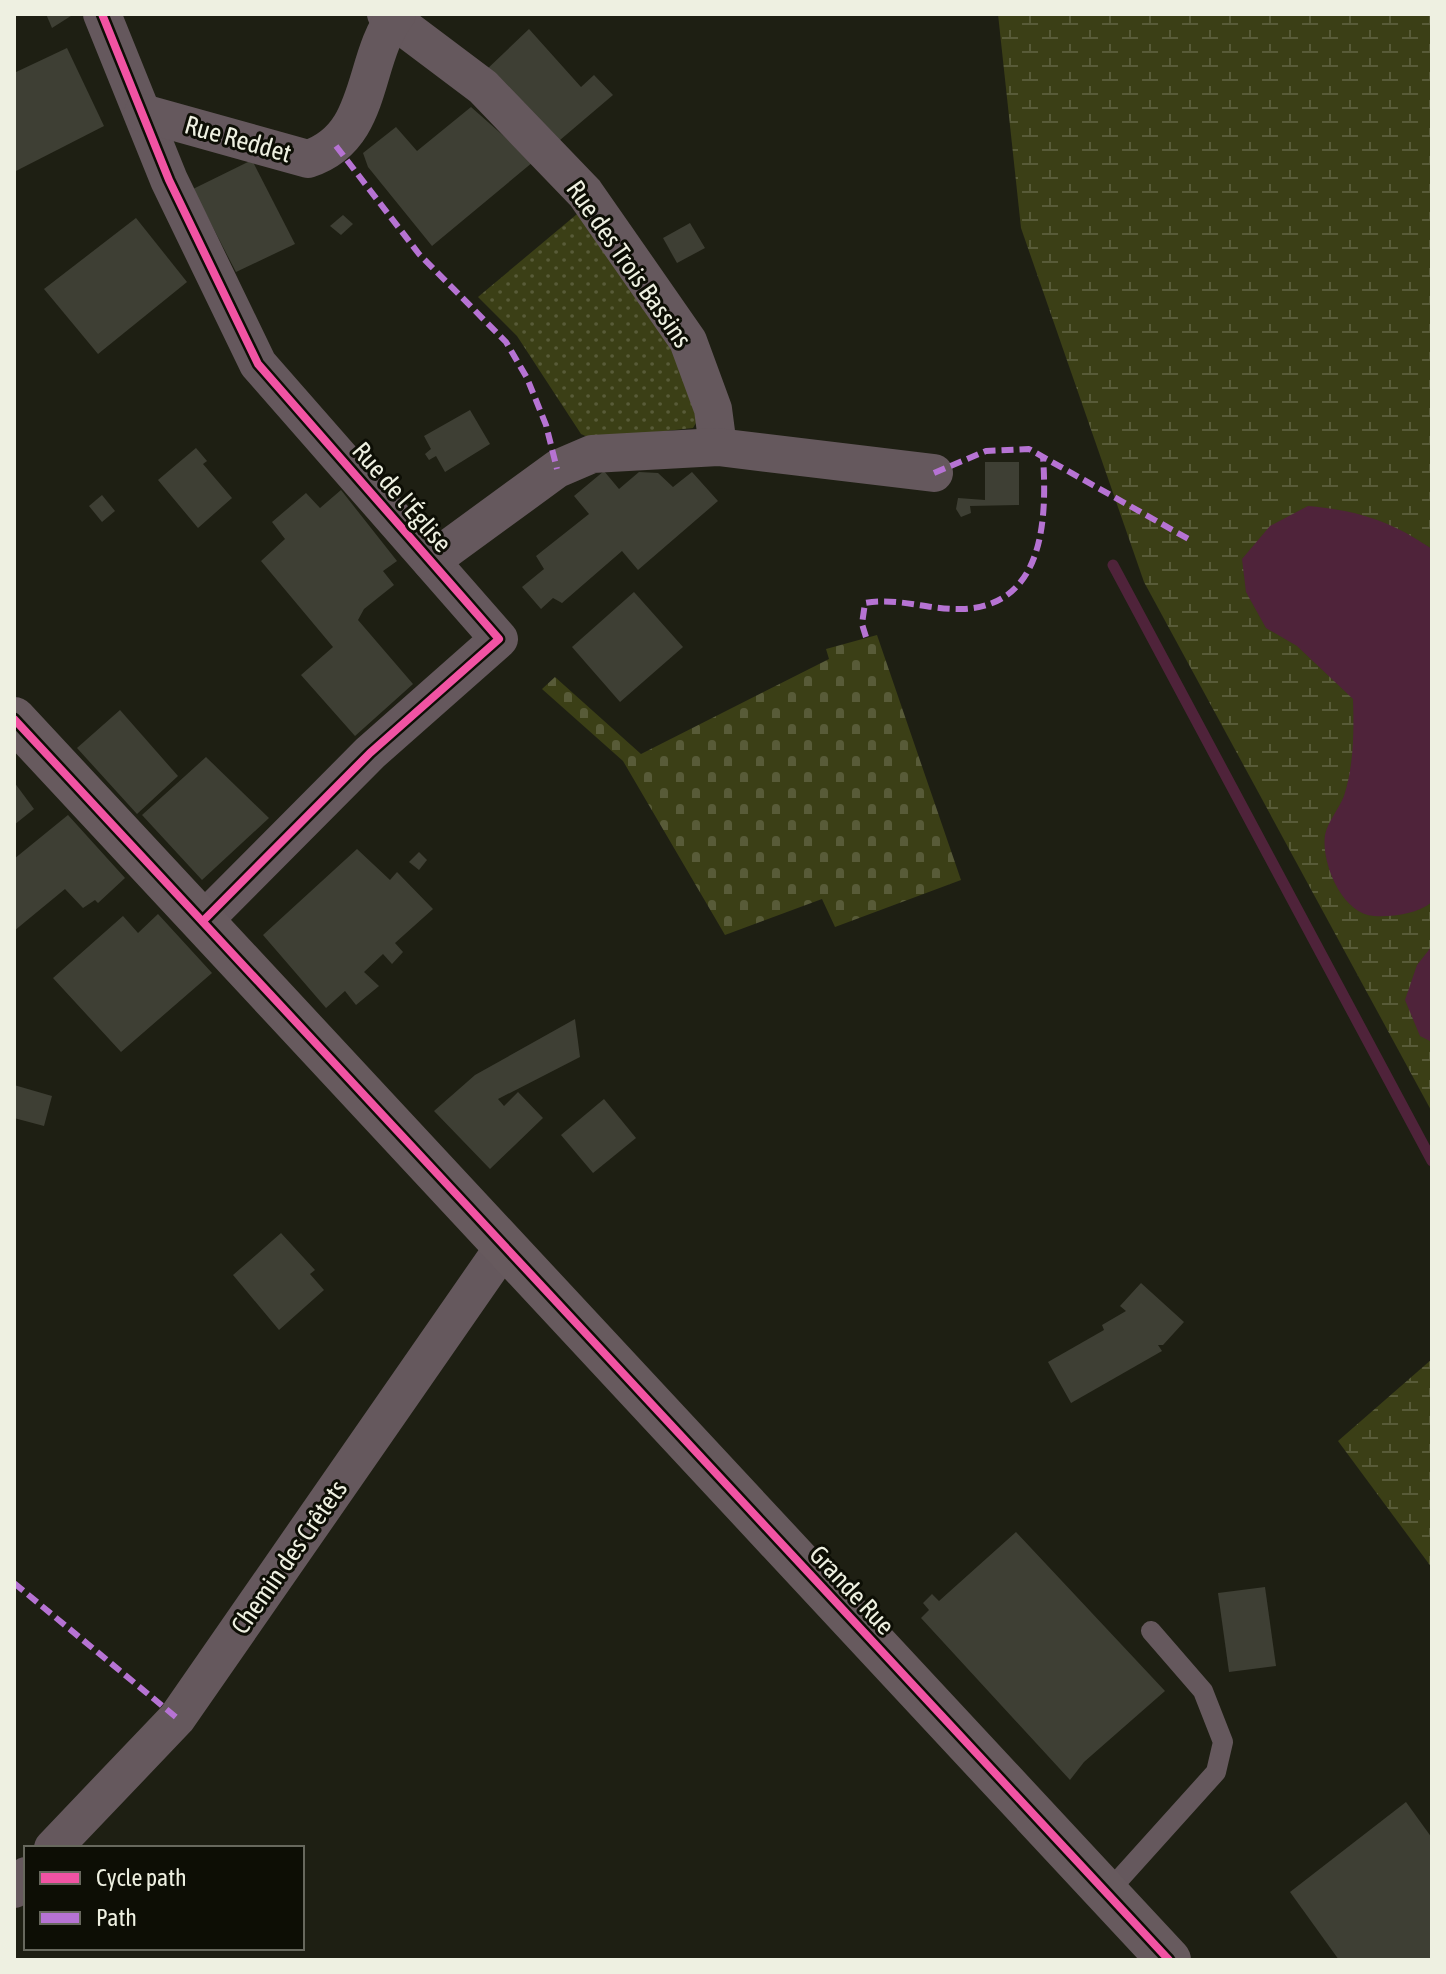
<svg xmlns="http://www.w3.org/2000/svg" width="1446" height="1974" viewBox="0 0 1446 1974" font-family="'Asap Condensed',sans-serif">
  <style>
    .grass { fill: url(#grass-dots) }
    .wetland { fill: url(#wetland-marsh) }
    .cemetery { fill: url(#cemetery-stones) }
    .water { fill: #4f233a }
    .lines { fill: none; stroke-linecap: round; stroke-linejoin: round }
    .stream { stroke: #4f233a; stroke-width: 11 }
    .building { fill: #3e3f34 }
    .lane { stroke: #65585d; stroke-width: 20 }
    .street { stroke: #65585d; stroke-width: 38 }
    .secondary { stroke: #675a5e; stroke-width: 44 }
    .quiet { stroke: #b673d3; stroke-width: 6; stroke-dasharray: 12 6; stroke-linecap: butt }
    .cycleway-casing { stroke: #0d0e05; stroke-width: 13 }
    .cycleway { stroke: #f153a3; stroke-width: 8 }
    .labels { text-anchor: middle; dominant-baseline: central; stroke-width: 6; stroke-linejoin: round; paint-order: stroke }
    .street-label { font-size: 26px; fill: #eef0e1; stroke: #0d0e05 }
  </style>
  <defs>
    <pattern id="grass-dots" width="8" height="8" patternUnits="userSpaceOnUse" patternTransform="scale(2)"><rect width="8" height="8" fill="#3b3f16"/><path d="M2 2h.1M6 6h.1" fill="none" stroke="#585b38" stroke-width="1.8" stroke-linecap="round"/></pattern>
    <pattern id="wetland-marsh" width="20" height="14" patternUnits="userSpaceOnUse" patternTransform="scale(2)"><rect width="20" height="14" fill="#3b3f16"/><path d="M1 5h8M5 5V1M11 12h8M15 12V8" fill="none" stroke="#585b38"/></pattern>
    <pattern id="cemetery-stones" width="16" height="16" patternUnits="userSpaceOnUse" patternTransform="scale(2)"><rect width="16" height="16" fill="#3b3f16"/><path d="M2 7V4a2 2 0 0 1 4 0v3zM10 15v-3a2 2 0 0 1 4 0v3z" fill="#585b38"/></pattern>
  </defs>
  <rect width="100%" height="100%" fill="#1e1f13"/>
  <polygon class="grass" points="583,209 680,346 700,416 693,428 592,439 581,434 517,336 478,297"/>
  <g class="wetland">
    <polygon points="998,14 1432,14 1432,1112 1144,582 1021,228"/>
    <polygon points="1432,1359 1432,1568 1338,1441"/>
  </g>
  <polygon class="cemetery" points="877,635 961,880 835,927 822,899 725,935 623,761 542,689 555,677 641,754 829,659 826,649"/>
  <g class="water">
    <path d="M1308,506C1359,511 1389,520 1432,549V902C1417,914 1393,917 1374,916C1342,914 1321,863 1325,835C1328,821 1339,809 1344,796C1354,765 1354,730 1353,699L1297,646L1266,628L1246,592L1242,559L1270,526Z"/>
    <polygon points="1432,946 1432,1042 1420,1036 1405,1000 1417,965"/>
  </g>
  <g class="lines">
    <polyline class="stream" points="1113,565 1432,1161"/>
  </g>
  <g class="building">
    <polygon points="46,14 74,14 52,28"/>
    <polygon points="529,29 581,87 594,75 613,95 553,146 484,72"/>
    <polygon points="67,48 104,126 14,172 14,73"/>
    <polygon points="471,107 533,162 432,246 368,167 363,153 396,127 417,151"/>
    <polygon points="252,160 295,244 236,272 193,189"/>
    <polygon points="343,215 353,224 341,235 330,226"/>
    <polygon points="136,218 187,282 98,354 44,289"/>
    <polygon points="690,223 705,248 677,263 663,238"/>
    <polygon points="470,410 490,444 445,472 436,456 429,460 425,454 431,449 424,436"/>
    <polygon points="196,448 207,461 203,464 232,498 198,528 158,480"/>
    <polygon points="985,462 1019,462 1019,505 970,506 971,513 961,517 956,509 958,498 985,500"/>
    <polygon points="604,471 619,489 639,472 658,473 673,487 692,472 718,501 638,570 622,551 562,603 553,598 541,609 522,587 544,569 536,556 589,514 574,496"/>
    <polygon points="341,490 397,561 383,571 394,585 364,609 358,620 413,684 355,736 301,675 333,647 261,561 285,539 272,522 306,493 320,508"/>
    <polygon points="102,495 115,511 102,522 89,506"/>
    <polygon points="634,592 683,647 620,702 572,647"/>
    <polygon points="120,710 178,776 137,814 77,748"/>
    <polygon points="206,757 269,818 202,880 142,815"/>
    <polygon points="14,782 34,809 14,825"/>
    <polygon points="68,815 125,878 98,903 95,900 83,908 65,889 14,931 14,859"/>
    <polygon points="357,849 390,880 397,872 433,909 395,943 403,952 392,964 383,954 364,972 379,986 356,1005 345,991 326,1008 263,935"/>
    <polygon points="419,852 427,860 419,870 409,862"/>
    <polygon points="158,914 212,973 121,1052 53,978 123,916 138,933"/>
    <polygon points="575,1019 580,1057 498,1099 504,1106 518,1092 543,1118 490,1169 434,1111 475,1075"/>
    <polygon points="14,1085 52,1096 44,1126 14,1118"/>
    <polygon points="604,1099 636,1138 593,1173 561,1135"/>
    <polygon points="281,1233 315,1270 310,1274 324,1290 279,1330 233,1275"/>
    <polygon points="1141,1283 1184,1322 1163,1345 1158,1345 1162,1351 1071,1403 1048,1362 1104,1330 1102,1325 1126,1311 1120,1306"/>
    <polygon points="1016,1532 1165,1691 1084,1762 1070,1780 921,1618 929,1610 923,1603 932,1594 939,1601"/>
    <polygon points="1265,1587 1276,1666 1229,1672 1218,1593"/>
    <polygon points="1406,1802 1432,1838 1432,1960 1339,1960 1290,1892"/>
  </g>
  <g class="lines">
    <polyline class="lane" points="1107,1893 1216,1772 1223,1742 1203,1691 1151,1631"/>
    <g class="street">
      <polyline points="102,14 169,180 258,364 499,639 370,753 203,921"/>
      <polyline points="386,14 483,87 585,193 688,341 713,409 718,447"/>
      <path d="M143,113L308,159C375,137 361,60 397,14"/>
      <polyline points="431,561 557,469 592,454 718,447 934,473"/>
      <polyline points="53,1848 177,1718 503,1248"/>
      <polyline points="14,1889 26,1876"/>
    </g>
    <polyline class="secondary" points="14,719 1169,1960"/>
    <g class="quiet">
      <polyline points="336,146 419,254 506,342 527,378 546,425 557,469"/>
      <polyline points="934,473 986,451 1029,449 1192,541"/>
      <path d="M866,637L862,624L865,603C897,597 929,610 962,609C1045,606 1047,518 1043,456"/>
      <polyline points="14,1583 177,1718"/>
    </g>
    <g class="cycleway-casing">
      <g id="cycleway">
        <polyline points="102,14 169,180 258,364 499,639 370,753 203,921"/>
        <polyline points="14,719 1169,1960"/>
      </g>
    </g>
    <use href="#cycleway" class="cycleway"/>
  </g>
  <g class="labels">
    <g class="street-label">
      <text transform="translate(238 139) rotate(16)">Rue Reddet</text>
      <text transform="translate(629 264) rotate(55)">Rue des Trois Bassins</text>
      <text transform="translate(402 497) rotate(49)">Rue de l'Église</text>
      <text transform="translate(289 1557) rotate(-55)">Chemin des Crêtets</text>
      <text transform="translate(852 1590) rotate(47)">Grande Rue</text>
    </g>
  </g>
  <rect width="1446" height="1974" fill="none" stroke="#eef0e1" stroke-width="32"/>
  <rect x="24" y="1846" width="280" height="104" fill="#0d0e05" stroke="#67685d" stroke-width="2"/>
  <rect x="40" y="1872" width="40" height="12" fill="#f153a3" stroke="#67685d" stroke-width="2"/>
  <text x="96" y="1886" font-size="24" fill="#eef0e1">Cycle path</text>
  <rect x="40" y="1912" width="40" height="12" fill="#b673d3" stroke="#67685d" stroke-width="2"/>
  <text x="96" y="1926" font-size="24" fill="#eef0e1">Path</text>
</svg>
